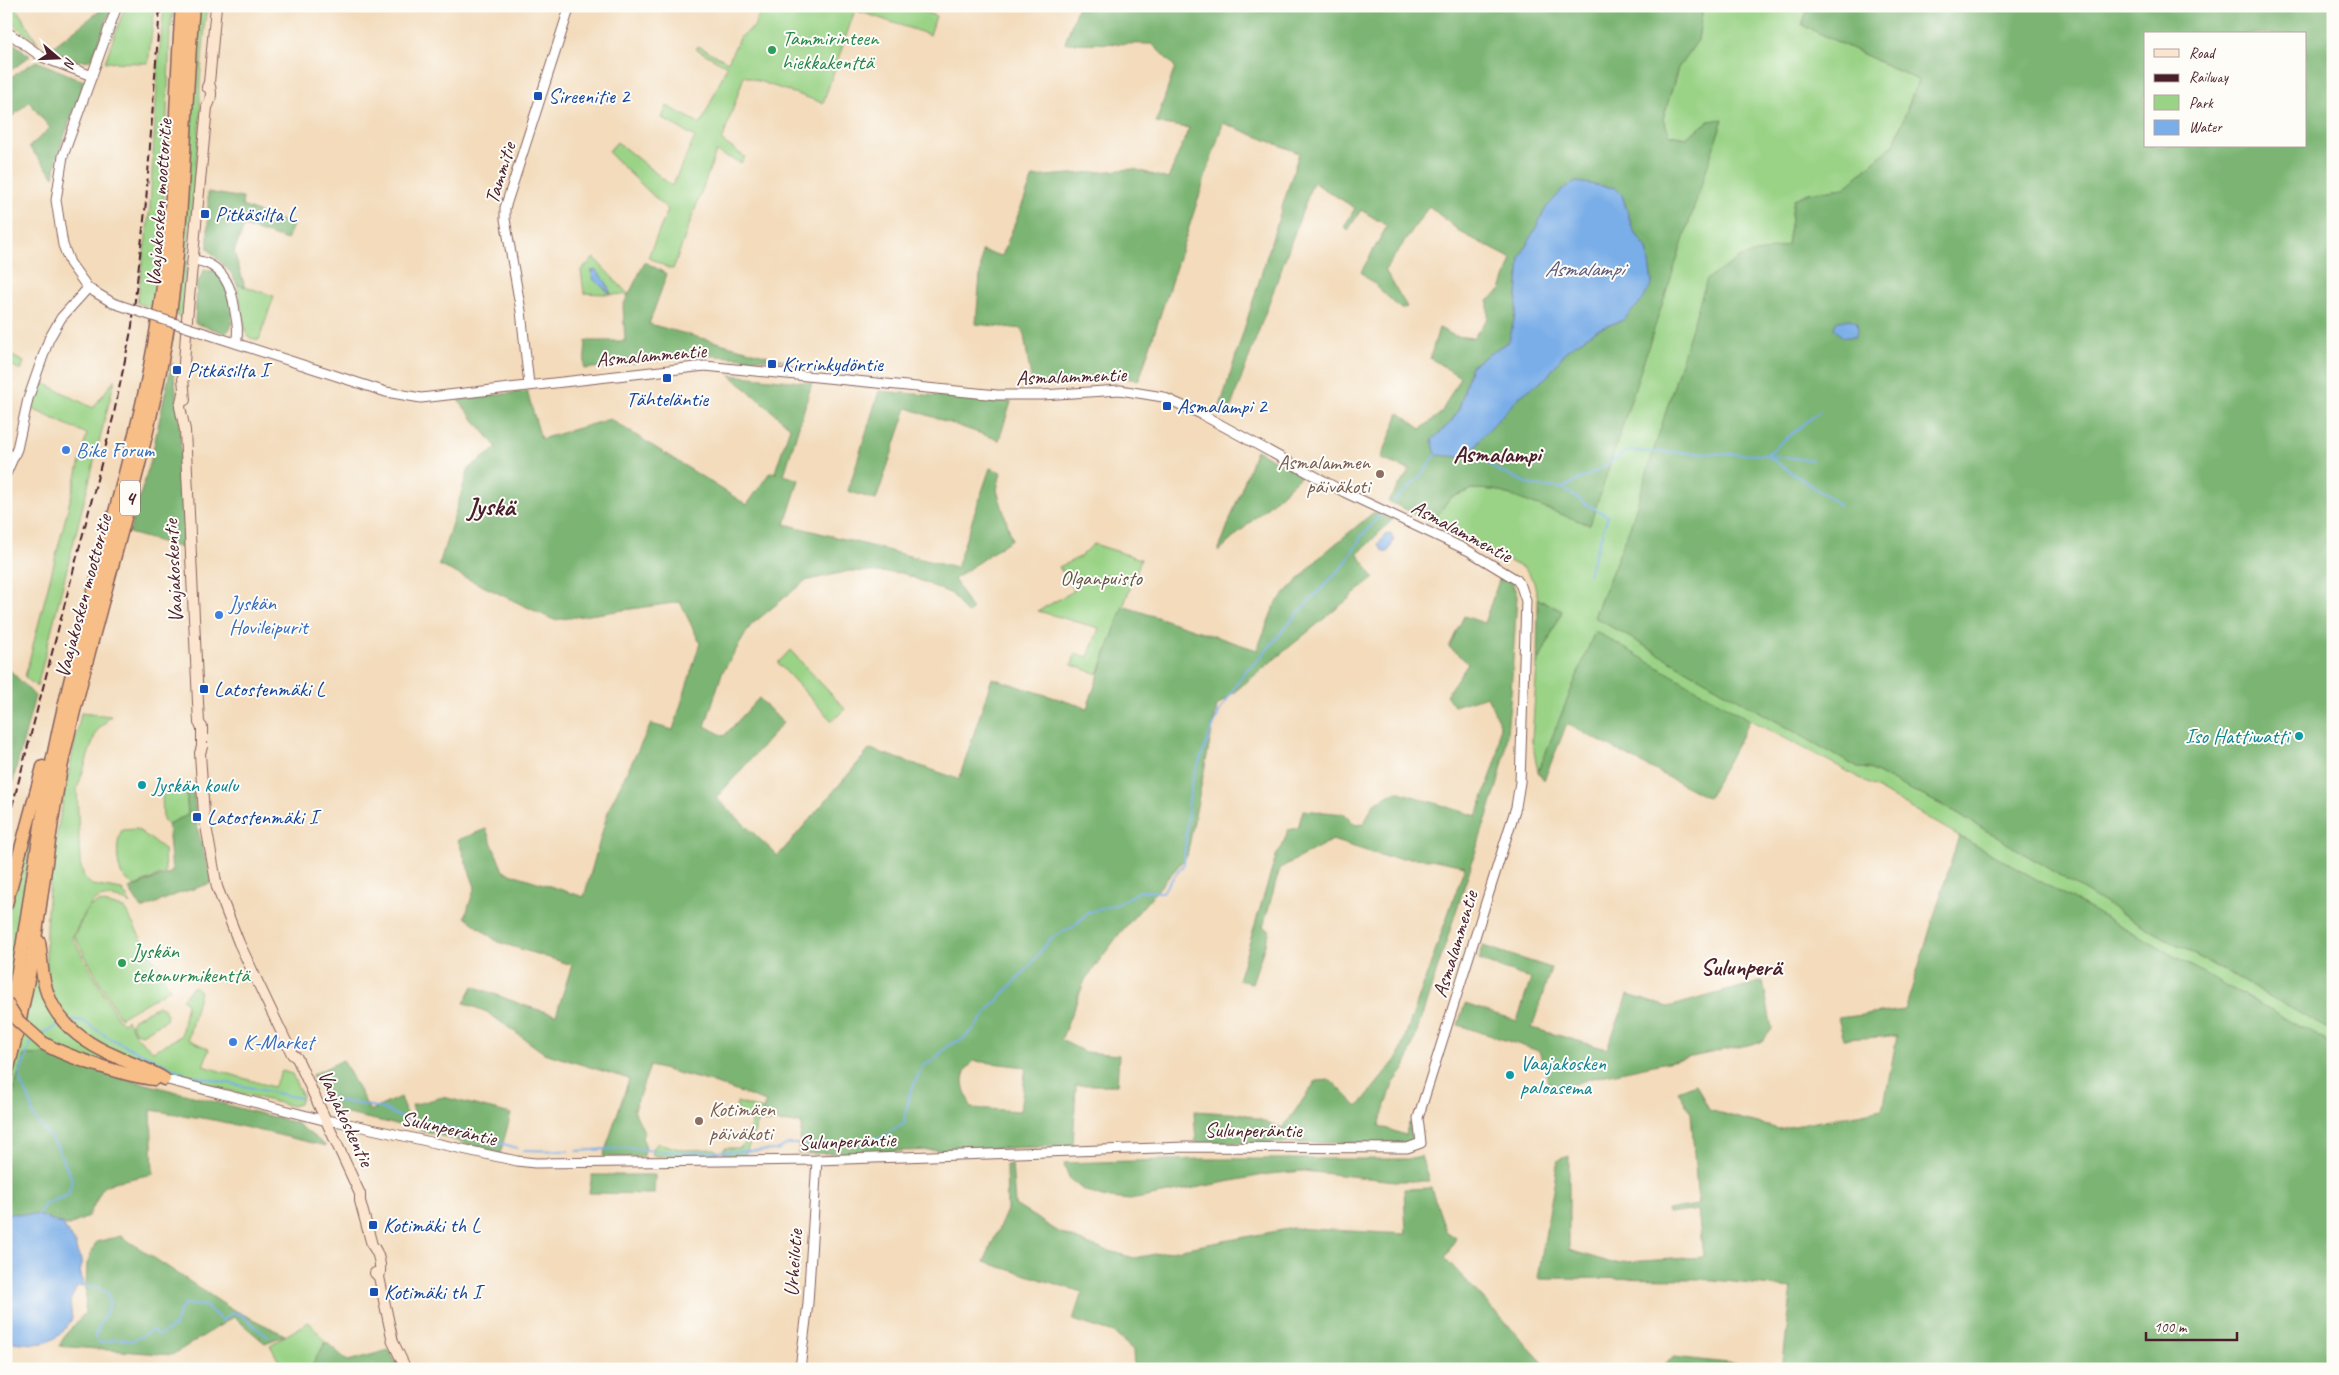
<svg xmlns="http://www.w3.org/2000/svg" width="2339" height="1375" viewBox="0 0 2339 1375" font-family="Caveat,sans-serif">
  <style>
    .green { fill: #9ad386; stroke: #727958 }
    .forest { fill: #7bb573; stroke: #626a4f; fill-rule: evenodd }
    .water { fill: #7aaee8; stroke: #62668a }
    .lines { fill: none; stroke-linecap: round; stroke-linejoin: round }
    .stream { stroke: #7aaee8; stroke-width: 2 }
    .tertiary-casing { stroke: #85615d; stroke-width: 11 }
    .secondary-casing { stroke: #85615d; stroke-width: 12 }
    .motorway-casing { stroke: #85615d; stroke-width: 15 }
    .tertiary { stroke: #fff; stroke-width: 9 }
    .secondary { stroke: #fce5cf; stroke-width: 10 }
    .motorway { stroke: #f7be88; stroke-width: 12 }
    .rail { stroke: #4a1f2b; stroke-width: 2; stroke-dasharray: 8 4; stroke-linecap: butt }
    .tertiary-bridge-casing { stroke: #85615d; stroke-width: 11; stroke-linecap: butt }
    .motorway-bridge-casing { stroke: #85615d; stroke-width: 15; stroke-linecap: butt }
    .tertiary-bridge { stroke: #fff; stroke-width: 9 }
    .motorway-bridge { stroke: #f7be88; stroke-width: 12 }
    .leisure-dot { fill: #2e9e5b; stroke: #fdfcf7; stroke-width: 2 }
    .transit-dot { fill: #1a4fb4; stroke: #fdfcf7; stroke-width: 2 }
    .shop-dot { fill: #3f7fe0; stroke: #fdfcf7; stroke-width: 2 }
    .education-dot { fill: #8d6e63; stroke: #fdfcf7; stroke-width: 2 }
    .culture-dot { fill: #0f9aa8; stroke: #fdfcf7; stroke-width: 2 }
    .labels { text-anchor: middle; dominant-baseline: central; stroke-width: 4; stroke-linejoin: round; paint-order: stroke }
    .shield { fill: #fdfcf7; stroke: #806168; stroke-width: 1 }
    .shield-label { font-size: 20px; font-weight: bold; fill: #4a1f2b }
    .leisure-label { font-size: 21px; fill: #27864d; stroke: #fdfcf7; text-anchor: start }
    .transit-label { font-size: 21px; fill: #164399; stroke: #fdfcf7; text-anchor: start }
    .street-label { font-size: 21px; fill: #4a1f2b; stroke: #fdfcf7 }
    .shop-label { font-size: 21px; fill: #366cbe; stroke: #fdfcf7; text-anchor: start }
    .education-label { font-size: 21px; fill: #785e54; stroke: #fdfcf7; text-anchor: end }
    .park-label { font-size: 21px; fill: #625546; stroke: #fdfcf7 }
    .culture-label { font-size: 21px; fill: #0d838f; stroke: #fdfcf7; text-anchor: start }
    .water-label { font-size: 22px; font-style: italic; fill: #5d5877; stroke: #fdfcf7 }
    .quarter-label { font-size: 24px; font-weight: bold; fill: #4a1f2b; stroke: #fdfcf7 }
    .district-label { font-size: 26px; font-weight: bold; fill: #4a1f2b; stroke: #fdfcf7 }
  </style>
  <rect width="100%" height="100%" fill="#fdfcf7"/>
  <filter id="ink" filterUnits="userSpaceOnUse"><feTurbulence type="fractalNoise" baseFrequency=".02" numOctaves="2"/><feDisplacementMap in="SourceGraphic" scale="10" xChannelSelector="R" yChannelSelector="G"/><feConvolveMatrix kernelMatrix="1 2 1 2 8 2 1 2 1" color-interpolation-filters="sRGB"/></filter>
  <filter id="wash" filterUnits="userSpaceOnUse"><feTurbulence type="fractalNoise" baseFrequency=".0096" numOctaves="4" result="noise"/><feDisplacementMap in="SourceGraphic" scale="20" xChannelSelector="R" yChannelSelector="G"/><feGaussianBlur stdDeviation="1.12" result="paint"/><feColorMatrix in="noise" values="0 0 0 0 0 0 0 0 0 0 0 0 0 0 0 0 0 1.4 0 .05"/><feComposite in="paint" operator="in"/></filter>
  <g filter="url(#wash)">
    <rect width="100%" height="100%" fill="#f3dbbb"/>
    <g class="green">
      <polygon points="6,6 15,6 38,43 6,19"/>
      <polygon points="125,6 155,6 148,63 105,62"/>
      <polygon points="164,6 174,6 170,34 163,218 153,308 137,303 150,207 158,66"/>
      <path d="M199,6H208C203,23 205,32 203,48C201,69 198,89 201,110L182,318L176,315L185,234Z"/>
      <polygon points="762,6 908,6 936,16 930,35 855,10 823,103 744,76 722,141 745,157 741,163 716,152 673,269 668,268 648,257 668,210 608,152 617,142 672,186 695,137 662,118 667,106 701,124 727,66 696,49 698,46 728,62 739,38 754,27"/>
      <polygon points="1703,6 1809,6 1802,25 1918,80 1894,144 1844,188 1809,193 1794,199 1787,245 1779,247 1630,527 1594,617 1858,768 1869,769 1954,811 2131,919 2270,997 2333,759 2333,1045 1959,836 1840,767 1750,720 1595,632 1538,772 1532,740 1537,665 1562,611 1538,599 1534,582 1525,569 1432,522 1450,498 1473,489 1495,490 1589,524 1623,320 1723,120 1709,121 1686,138 1670,135 1663,119 1678,68 1698,40"/>
      <polygon points="594,258 629,295 584,293 581,270"/>
      <polygon points="237,284 274,296 259,340 250,338 246,334"/>
      <polygon points="6,353 24,362 21,370 6,363"/>
      <polygon points="115,379 37,687 25,677 87,434 30,408 40,381 93,408"/>
      <polygon points="1094,544 1141,559 1098,674 1072,665 1075,653 1088,657 1099,628 1038,611 1074,591 1059,567 1080,557"/>
      <polygon points="790,650 845,709 832,721 778,663"/>
      <path d="M81,713L111,716L96,732L77,789L80,863L84,877L92,885L122,890L131,904C117,897 100,891 89,907L99,902L124,908L170,989L120,1018L74,936L88,908L72,937L118,1019L123,1023L127,1020L137,1037L153,1051L181,1036L187,1003L182,999L194,986L200,991L188,1039L209,1049L203,1066L273,1087L282,1071L292,1074L302,1096L300,1104L292,1106C227,1090 149,1074 91,1039C81,1033 69,1020 61,1011C22,963 69,774 81,713Z"/>
      <polygon points="176,787 186,792 188,815 168,824 163,820 162,791"/>
      <polygon points="36,811 9,986 8,997 6,922"/>
      <path d="M137,829L164,849L165,873L135,886C131,883 125,879 122,875C116,865 116,839 122,830Z"/>
      <polygon points="36,961 54,1014 152,1075 48,1050 51,1054 24,1055 6,1118 6,1095 22,1038"/>
      <polygon points="158,1006 163,1007 167,1015 166,1020 142,1034 135,1032 131,1024 134,1019"/>
      <polygon points="737,1102 763,1110 745,1155 725,1155 723,1151 725,1148 739,1148 745,1144 753,1119 738,1114 738,1110 736,1109"/>
      <polygon points="658,1143 683,1150 715,1149 718,1152 716,1155 656,1156 652,1154 652,1148"/>
      <polygon points="309,1322 326,1342 309,1369 283,1369 270,1345"/>
    </g>
    <g class="forest">
      <path d="M106,6H112L92,59C79,65 62,54 50,49Z"/>
      <path d="M1078,6H1703L1698,40L1678,68L1663,119L1670,135L1686,138L1709,121L1723,119L1590,525L1495,490L1473,489L1450,498L1432,522L1388,501L1410,470L1381,459L1399,413L1421,429L1441,413L1460,377L1430,358L1439,328L1455,336L1473,338L1488,318V301L1501,290L1512,259L1460,232L1429,206L1385,270L1407,307L1401,309L1361,272L1387,226L1361,210L1348,230L1344,227L1355,208L1313,182L1228,415L1219,410L1299,153L1223,123L1139,380L1116,377L1032,385L1023,329L976,324L982,251L1002,256L1033,177L1134,169L1168,179L1189,128L1156,123L1175,67L1152,44L1065,43ZM1576,182L1615,188L1622,195L1633,230L1647,249L1652,283L1623,320L1596,330L1567,350L1547,376L1519,397L1480,439L1473,452L1432,440L1451,422L1459,409L1471,366L1509,341L1516,311L1520,258Z"/>
      <path d="M1809,6H2333V1032L2131,919L1954,811L1869,769L1858,768L1594,617L1630,527L1707,279L1741,257L1787,245L1794,199L1809,193L1844,188L1894,144L1918,80L1802,25ZM2145,34H2305V146H2145Z"/>
      <polygon points="6,37 30,56 6,74"/>
      <polygon points="36,61 84,81 57,157 54,177 29,147 50,128 29,102 8,120 6,80"/>
      <polygon points="208,192 243,198 242,206 293,225 287,240 244,226 234,252 245,287 237,284 231,273 208,249"/>
      <polygon points="645,262 667,274 649,324 787,361 701,355 584,369 586,341 625,341 623,306"/>
      <path d="M205,269C211,271 216,271 220,276C228,285 240,328 225,333L195,323L197,284Z"/>
      <polygon points="172,362 179,413 186,549 129,533 151,459"/>
      <path d="M730,375L812,383L784,475L799,480L785,524L956,568L990,468L1001,472L997,490L1012,539L954,579L972,610L967,614L952,594L902,573L849,571L805,581L751,625L722,673L705,726L724,736L759,698L783,723L716,798L778,856L870,749L959,779L992,678L1087,708L1123,606L1257,650L1275,604L1322,555L1374,512L1392,520L1358,554L1374,578L1217,706L1187,856L1120,933L1085,980L1061,1040L1085,1052L1119,1055L1117,1085H1076L1073,1146L798,1154L802,1123L758,1122L766,1102L708,1081L650,1066L634,1110L644,1132L642,1138C646,1145 647,1149 643,1157H603L629,1079L544,1053L487,1012L464,1003L473,986L526,1006L556,1015L572,965L498,942L465,917L475,887L458,840L486,829L503,871L584,897L609,808L651,724L673,730L700,643L680,602L554,620L439,565L469,468L497,448L458,400L527,391L541,439L610,419L747,505L770,472L777,473L775,472L790,427ZM974,1061L1026,1067L1020,1111L971,1108C964,1087 956,1078 974,1061Z"/>
      <polygon points="879,391 1011,402 999,440 907,408 876,500 848,491"/>
      <polygon points="1256,450 1302,475 1218,552"/>
      <polygon points="1501,575 1512,582 1517,596 1511,692 1505,752 1498,783 1405,1068 1393,1084 1379,1126 1405,1135 1409,1123 1413,1124 1411,1138 1407,1143 1196,1143 1194,1111 1244,1114 1283,1128 1316,1081 1331,1080 1358,1107 1398,1057 1465,866 1430,859 1386,857 1332,840 1280,868 1263,927 1270,930 1252,983 1238,980 1277,853 1282,847 1288,830 1298,828 1303,810 1345,814 1356,825 1364,824 1373,804 1396,791 1477,816 1497,758 1500,724 1487,696 1454,706 1446,695 1468,663 1449,647 1464,616 1484,623"/>
      <polygon points="1538,599 1562,611 1537,665"/>
      <polygon points="1595,631 1750,720 1708,798 1567,724 1544,780 1538,772"/>
      <polygon points="6,666 35,696 6,808"/>
      <polygon points="186,787 193,787 197,827 212,883 180,893 142,909 129,889 172,872 168,824 188,815"/>
      <polygon points="1959,836 2333,1045 2333,1369 1782,1369 1792,1288 1703,1279 1538,1278 1558,1160 1569,1156 1569,1250 1612,1263 1703,1257 1698,1210 1668,1214 1667,1210 1698,1205 1691,1113 1678,1091 1696,1084 1709,1110 1779,1129 1883,1109 1897,1036 1844,1039 1838,1018 1905,1010"/>
      <polygon points="1483,946 1551,968 1532,1028 1607,1049 1628,995 1668,1007 1763,981 1772,1029 1762,1042 1592,1078 1552,1092 1539,1051 1458,1025 1465,1004 1517,1021 1531,979 1479,960"/>
      <polygon points="51,1054 85,1068 296,1123 326,1146 214,1120 151,1110 153,1174 114,1182 103,1187 88,1217 67,1226 38,1215 6,1214 6,1118 24,1055"/>
      <polygon points="343,1060 370,1111 400,1097 407,1117 399,1125 338,1112 328,1104 312,1075"/>
      <polygon points="443,1097 511,1114 500,1154 419,1129 412,1105"/>
      <polygon points="1421,1156 1429,1181 1395,1181 1304,1171 1269,1174 1130,1200 1102,1197 1083,1190 1070,1179 1065,1168 1064,1163 1202,1159 1407,1159"/>
      <polygon points="1012,1164 1015,1205 1059,1232 1092,1246 1134,1258 1293,1228 1406,1234 1404,1189 1431,1188 1446,1231 1456,1238 1445,1258 1549,1369 1134,1369 1133,1350 1114,1333 1073,1320 1082,1292 984,1262 1007,1210 1006,1165"/>
      <polygon points="592,1175 655,1175 654,1194 589,1193"/>
      <polygon points="121,1236 228,1307 285,1335 265,1343 234,1317 172,1355 59,1346 66,1334 85,1313 87,1264 96,1242"/>
      <polygon points="326,1342 348,1361 389,1350 400,1369 309,1369"/>
      <polygon points="1674,1357 1781,1369 1659,1369"/>
    </g>
    <g class="water">
      <polygon points="1576,182 1615,188 1622,195 1633,230 1647,249 1652,283 1643,300 1623,320 1596,330 1567,350 1547,377 1519,397 1480,439 1473,452 1461,457 1436,455 1432,440 1451,422 1459,409 1471,366 1509,341 1516,311 1520,258 1546,208 1564,188"/>
      <polygon points="596,270 606,282 611,294 594,280 591,271"/>
      <polygon points="1849,319 1857,322 1858,330 1855,337 1843,337 1834,329 1836,322"/>
      <polygon points="1391,534 1394,540 1388,552 1383,552 1378,544 1385,535"/>
      <path d="M6,1213L38,1215L62,1224L76,1244C75,1251 79,1254 81,1260C83,1271 76,1272 84,1284L83,1286L77,1287L70,1301L72,1319C53,1349 38,1345 6,1341Z"/>
    </g>
    <g class="lines">
      <g class="stream">
        <polyline points="1473,452 1497,470 1534,486 1563,488 1598,470 1627,451 1766,455 1820,411"/>
        <polyline points="1766,455 1840,505"/>
        <polyline points="1767,455 1812,460"/>
        <polyline points="1563,488 1584,503 1608,516 1588,574"/>
        <polyline points="1394,501 1420,477 1436,455"/>
        <polyline points="72,1020 83,1021 109,1038 185,1074 300,1098"/>
        <polyline points="41,1034 58,1026"/>
        <polyline points="31,1042 20,1073 21,1085 29,1097 33,1116 56,1145 72,1179 68,1195 45,1204 38,1215"/>
        <polyline points="326,1098 382,1108 408,1121"/>
        <polyline points="420,1119 517,1148"/>
        <polyline points="524,1150 568,1151"/>
        <polyline points="576,1151 624,1148 682,1153 777,1150 788,1144 837,1144 880,1138 904,1124 909,1095 923,1065 931,1062 949,1045 963,1039 975,1028 988,1010 1029,967 1051,938 1073,927 1089,912 1118,904 1139,891 1162,892 1184,864 1189,800 1194,775 1219,712 1245,671 1258,660 1297,614 1345,564 1361,537 1380,515"/>
        <polyline points="83,1286 97,1287 109,1294 109,1306 95,1336 95,1339 101,1343 116,1339"/>
        <polyline points="120,1339 133,1341 152,1330 159,1335 175,1326 179,1312 185,1304 206,1306 222,1321 233,1312 241,1315 268,1337"/>
        <polyline points="318,1365 326,1369"/>
      </g>
    </g>
  </g>
  <g filter="url(#ink)">
    <g class="lines">
      <g class="tertiary-casing">
        <g id="tertiary">
          <polyline points="6,31 42,57 92,76"/>
          <path d="M193,260C222,263 232,285 235,312C237,323 239,332 236,343"/>
          <polyline points="113,303 88,288 70,263 63,245 56,200 63,156 117,6"/>
          <polyline points="529,385 521,311 505,219 505,208 570,6"/>
          <polyline points="6,474 17,449 28,399 49,339 61,318 88,288"/>
          <polyline points="164,1079 323,1120 340,1122 517,1161 535,1163 817,1160 1186,1147 1407,1148 1421,1143 1418,1118 1516,807 1520,782 1526,601 1521,586 1517,580 1469,551 1344,492 1201,414 1163,397 1120,390 1042,395 997,395 705,366 421,398 386,392 198,331"/>
          <polyline points="800,1369 808,1303 817,1160"/>
        </g>
      </g>
      <g class="secondary-casing">
        <g id="secondary">
          <polyline points="207,87 209,83 216,6"/>
          <path d="M183,393L180,407L185,430L199,723L202,727V747L200,753L204,815L217,887L239,943L292,1054L297,1058L360,1194V1201L372,1245C379,1253 382,1267 379,1277"/>
          <path d="M185,400L183,378L187,319L207,107C212,99 212,91 209,83"/>
          <polyline points="375,1273 379,1277 393,1342 406,1369"/>
        </g>
      </g>
      <g class="motorway-casing">
        <g id="motorway">
          <polyline points="6,904 43,767"/>
          <path d="M39,942C41,953 41,965 43,976C49,1016 79,1041 115,1056C131,1064 149,1069 164,1079"/>
          <path d="M6,1032C28,935 36,835 57,738C83,616 123,498 148,377C160,317 168,256 172,195C176,132 177,69 182,6"/>
          <path d="M43,1043C66,1057 127,1076 154,1079"/>
          <path d="M6,1075C17,1036 25,997 32,958C43,893 49,828 62,763C92,622 140,486 165,344C185,232 183,119 193,6"/>
        </g>
      </g>
      <use href="#tertiary" class="tertiary"/>
      <use href="#secondary" class="secondary"/>
      <use href="#motorway" class="motorway"/>
      <polyline class="rail" points="6,830 113,418 132,326 146,202 160,6"/>
      <g class="tertiary-bridge-casing">
        <polyline id="tertiary-bridge" points="113,303 198,331"/>
      </g>
      <g class="motorway-bridge-casing">
        <polyline id="motorway-bridge" points="6,1002 17,1020 43,1043"/>
      </g>
      <use href="#tertiary-bridge" class="tertiary-bridge"/>
      <use href="#motorway-bridge" class="motorway-bridge"/>
    </g>
  </g>
  <g class="leisure-dot">
    <circle cx="772" cy="50" r="5"/>
    <circle cx="122" cy="963" r="5"/>
  </g>
  <g class="transit-dot">
    <rect x="533" y="91" width="10" height="10" rx="2.5"/>
    <rect x="200" y="209" width="10" height="10" rx="2.5"/>
    <rect x="767" y="359" width="10" height="10" rx="2.5"/>
    <rect x="172" y="365" width="10" height="10" rx="2.5"/>
    <rect x="662" y="373" width="10" height="10" rx="2.5"/>
    <rect x="1162" y="401" width="10" height="10" rx="2.5"/>
    <rect x="199" y="684" width="10" height="10" rx="2.5"/>
    <rect x="192" y="812" width="10" height="10" rx="2.5"/>
    <rect x="368" y="1220" width="10" height="10" rx="2.5"/>
    <rect x="369" y="1287" width="10" height="10" rx="2.5"/>
  </g>
  <g class="shop-dot">
    <circle cx="66" cy="450" r="5"/>
    <circle cx="219" cy="615" r="5"/>
    <circle cx="233" cy="1042" r="5"/>
  </g>
  <g class="education-dot">
    <circle cx="1380" cy="474" r="5"/>
    <circle cx="699" cy="1121" r="5"/>
  </g>
  <g class="culture-dot">
    <circle cx="2299" cy="736" r="5"/>
    <circle cx="142" cy="785" r="5"/>
    <circle cx="1510" cy="1075" r="5"/>
  </g>
  <g class="labels">
    <rect class="shield" x="120" y="480.5" width="20" height="35" rx="4"/>
    <g class="shield-label">
      <text x="130" y="498">4</text>
    </g>
    <g class="leisure-label">
      <text x="782" y="38">Tammirinteen<tspan x="782" dy="24">hiekkakenttä</tspan></text>
      <text x="132" y="951">Jyskän<tspan x="132" dy="24">tekonurmikenttä</tspan></text>
    </g>
    <g class="transit-label">
      <text x="548" y="96">Sireenitie 2</text>
      <text x="215" y="214">Pitkäsilta L</text>
      <text x="782" y="364">Kirrinkydöntie</text>
      <text x="187" y="370">Pitkäsilta I</text>
      <text x="667" y="399" text-anchor="middle">Tähteläntie</text>
      <text x="1177" y="406">Asmalampi 2</text>
      <text x="214" y="689">Latostenmäki L</text>
      <text x="207" y="817">Latostenmäki I</text>
      <text x="383" y="1225">Kotimäki th L</text>
      <text x="384" y="1292">Kotimäki th I</text>
    </g>
    <g class="street-label">
      <text transform="translate(500 173) rotate(-73)">Tammitie</text>
      <text transform="translate(159 203) rotate(-86)">Vaajakosken moottoritie</text>
      <text transform="translate(651 355) rotate(-5)">Asmalammentie</text>
      <text transform="translate(1071 376) rotate(-2)">Asmalammentie</text>
      <text transform="translate(1462 531) rotate(28)">Asmalammentie</text>
      <text transform="translate(173 571) rotate(-93)">Vaajakoskentie</text>
      <text transform="translate(83 596) rotate(-75)">Vaajakosken moottoritie</text>
      <text transform="translate(1455 944) rotate(-73)">Asmalammentie</text>
      <text transform="translate(346 1118) rotate(65)">Vaajakoskentie</text>
      <text transform="translate(449 1128) rotate(13)">Sulunperäntie</text>
      <text x="1253" y="1130">Sulunperäntie</text>
      <text transform="translate(847 1141) rotate(-2)">Sulunperäntie</text>
      <text transform="translate(793 1263) rotate(-86)">Urheilutie</text>
    </g>
    <g class="shop-label">
      <text x="76" y="450">Bike Forum</text>
      <text x="229" y="603">Jyskän<tspan x="229" dy="24">Hovileipurit</tspan></text>
      <text x="243" y="1042">K-Market</text>
    </g>
    <g class="education-label">
      <text x="1370" y="462">Asmalammen<tspan x="1370" dy="24">päiväkoti</tspan></text>
      <text x="709" y="1109" text-anchor="start">Kotimäen<tspan x="709" dy="24">päiväkoti</tspan></text>
    </g>
    <g class="park-label">
      <text x="1101" y="578">Olganpuisto</text>
    </g>
    <g class="culture-label">
      <text x="2289" y="736" text-anchor="end">Iso Hattiwatti</text>
      <text x="152" y="785">Jyskän koulu</text>
      <text x="1520" y="1063">Vaajakosken<tspan x="1520" dy="24">paloasema</tspan></text>
    </g>
    <g class="water-label">
      <text x="1584" y="269">Asmalampi</text>
    </g>
    <g class="quarter-label">
      <text x="1497" y="454">Asmalampi</text>
      <text x="1741" y="967">Sulunperä</text>
    </g>
    <g class="district-label">
      <text x="491" y="506">Jyskä</text>
    </g>
  </g>
  <rect width="2339" height="1375" fill="none" stroke="#fdfcf7" stroke-width="25"/>
  <rect x="2144" y="32" width="162" height="115" fill="#fdfcf7" stroke="#b5a4a5"/>
  <rect x="2154" y="49" width="25" height="8" fill="#fce5cf" stroke="#b5a4a5"/>
  <text x="2189" y="58" font-size="15" fill="#4a1f2b">Road</text>
  <rect x="2154" y="74" width="25" height="8" fill="#4a1f2b" stroke="#b5a4a5"/>
  <text x="2189" y="82" font-size="15" fill="#4a1f2b">Railway</text>
  <rect x="2154" y="95" width="25" height="15" fill="#9ad386" stroke="#b5a4a5"/>
  <text x="2189" y="108" font-size="15" fill="#4a1f2b">Park</text>
  <rect x="2154" y="120" width="25" height="15" fill="#7aaee8" stroke="#b5a4a5"/>
  <text x="2189" y="132" font-size="15" fill="#4a1f2b">Water</text>
  <g transform="translate(58 58) rotate(109)" stroke="#fdfcf7" stroke-width="4" paint-order="stroke">
  <path d="M0-4L9 19L0 12L-9 19Z" fill="#4a1f2b"/>
  <text y="-8" font-size="14" font-weight="bold" text-anchor="middle" fill="#4a1f2b">N</text>
  </g>
  <path d="M2146 1332v8h91v-8" fill="none" stroke="#4a1f2b" stroke-width="2.5"/>
  <text x="2154" y="1332" font-size="15" fill="#4a1f2b" stroke="#fdfcf7" stroke-width="4" paint-order="stroke">100 m</text>
</svg>
